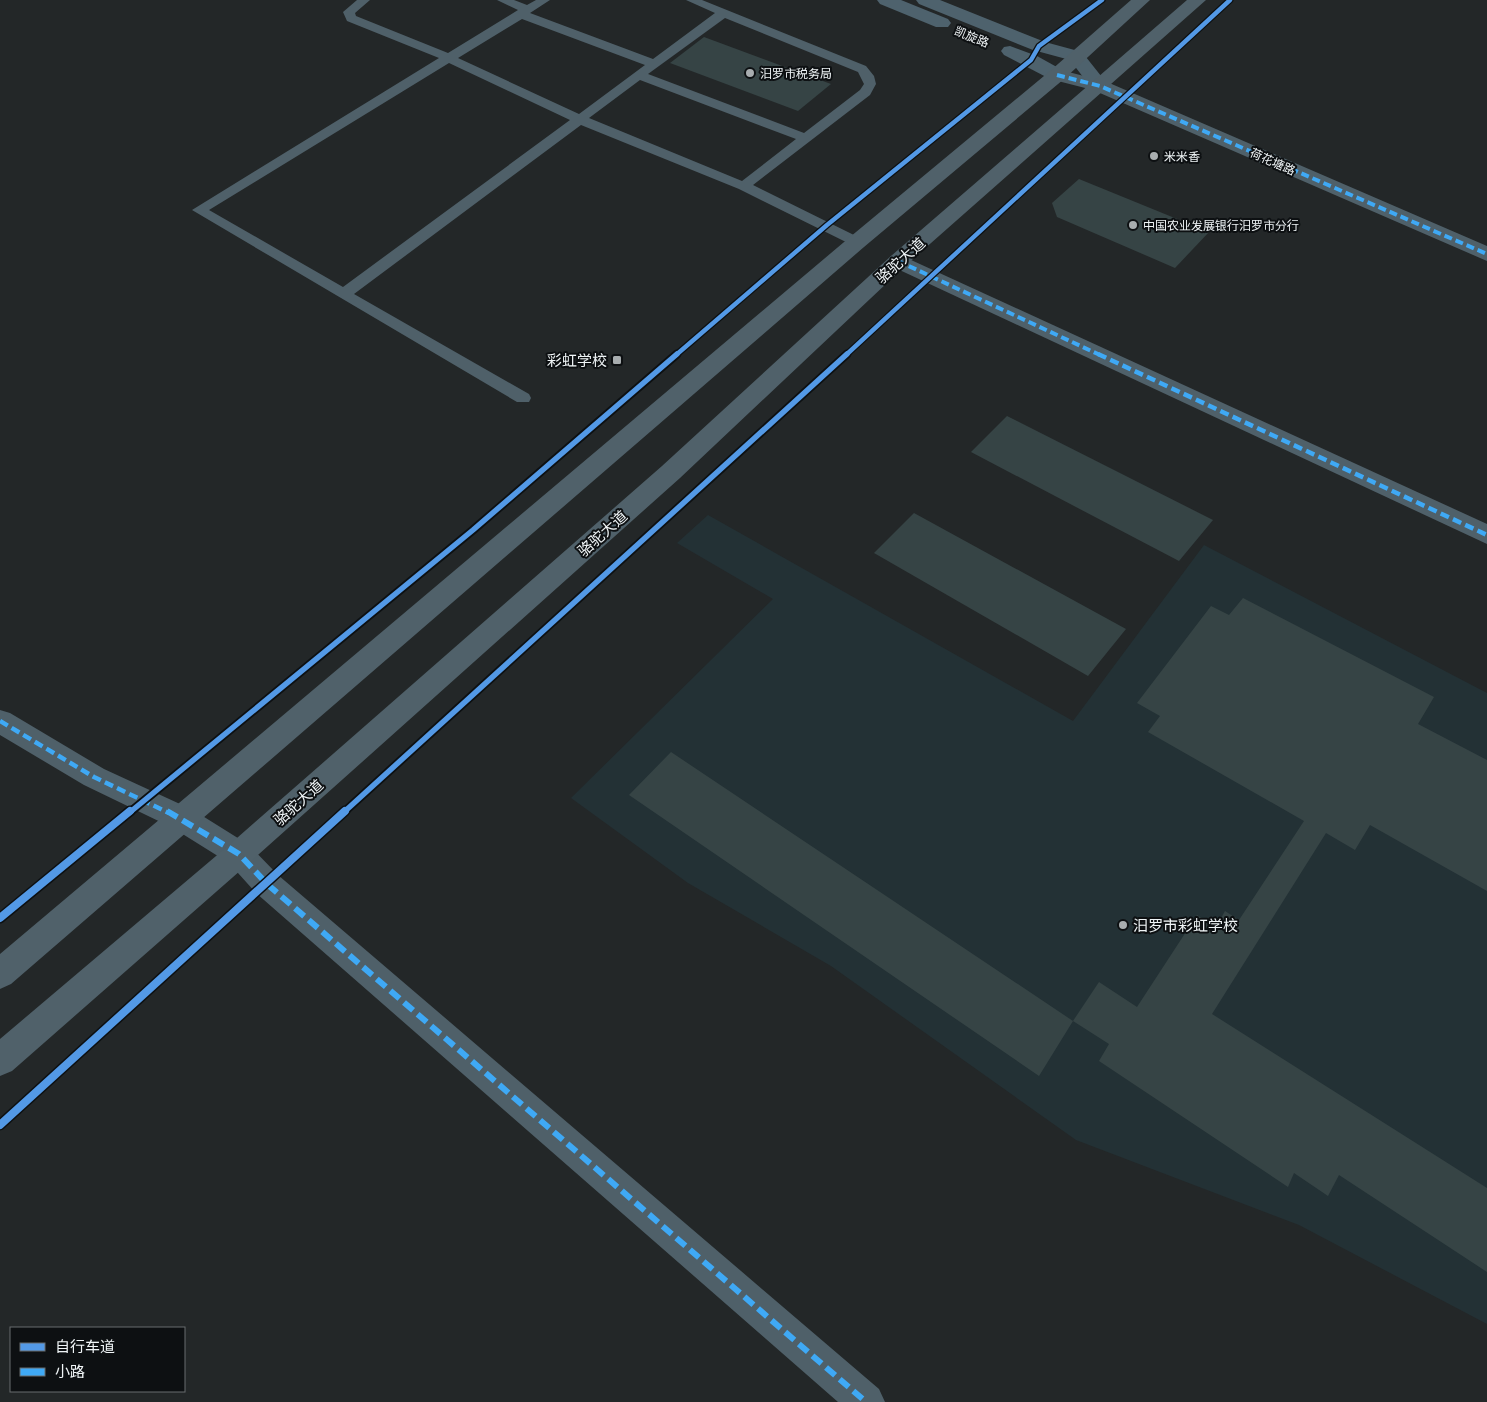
<svg xmlns="http://www.w3.org/2000/svg" width="1487" height="1402" viewBox="0 0 1487 1402" font-family="'Playfair Display','Noto Sans SC',serif">
  <style>
    .built { fill: #233135 }
    .building { fill: #364445 }
    .lines { fill: none; stroke-linecap: round; stroke-linejoin: round }
    .lane { fill: #4f6069; fill-rule: evenodd }
    .street { fill: #4f6069; fill-rule: evenodd }
    .secondary { fill: #4e626d; fill-rule: evenodd }
    .primary { fill: #50616a; fill-rule: evenodd }
    .quiet-far2 { stroke: #3fa9f5; stroke-width: 4; stroke-dasharray: 8 4; stroke-linecap: butt }
    .quiet-far1 { stroke: #3fa9f5; stroke-width: 4.5; stroke-dasharray: 9 4.5; stroke-linecap: butt }
    .quiet { stroke: #3fa9f5; stroke-width: 6; stroke-dasharray: 12 6; stroke-linecap: butt }
    .cycleway-far2-casing { stroke: #0d1012; stroke-width: 7 }
    .cycleway-far1-casing { stroke: #0d1012; stroke-width: 9 }
    .cycleway-casing { stroke: #0d1012; stroke-width: 11 }
    .cycleway-far2 { stroke: #5399e6; stroke-width: 4.5 }
    .cycleway-far1 { stroke: #5399e6; stroke-width: 5.5 }
    .cycleway { stroke: #5399e6; stroke-width: 8 }
    .poi-dot { fill: #a8adaf; stroke: #0d1012; stroke-width: 2 }
    .labels { text-anchor: middle; dominant-baseline: central; stroke-width: 4; stroke-linejoin: round; paint-order: stroke }
    .far-street-label { font-size: 12px; fill: #f0f5f7; stroke: #0d1012 }
    .far-poi-label { font-size: 12px; fill: #f0f5f7; stroke: #0d1012; text-anchor: start }
    .street-label { font-size: 15px; fill: #f0f5f7; stroke: #0d1012 }
    .poi-label { font-size: 15px; fill: #f0f5f7; stroke: #0d1012; text-anchor: end }
  </style>
  <rect width="100%" height="100%" fill="#232728"/>
  <polygon class="built" points="708,515 1073,721 1204,545 1487,693 1487,1324 1299,1225 1076,1140 831,966 688,883 571,798 773,599 677,543"/>
  <g class="building">
    <polygon points="704,37 831,84 798,111 670,63"/>
    <polygon points="1079,179 1209,232 1175,268 1057,217 1052,203"/>
    <polygon points="1007,416 1213,520 1179,561 971,452"/>
    <polygon points="914,513 1126,629 1088,676 874,553"/>
    <polygon points="1243,598 1434,697 1418,724 1487,760 1487,891 1370,825 1355,850 1326,833 1212,1014 1487,1188 1487,1272 1339,1175 1328,1196 1294,1173 1288,1187 1099,1061 1109,1044 1073,1021 1039,1076 629,795 671,752 1073,1021 1099,982 1137,1007 1197,915 1216,927 1225,911 1239,920 1304,821 1148,732 1160,716 1137,703 1211,606 1229,615"/>
  </g>
  <g class="lines">
    <path class="lane" d="M357,0H370L355,13L356,16L448,53L518,10L497,0H514L527,5L536,0H550L530,13L653,59L715,13L686,0H702L866,66L874,76L876,84L870,95L753,185L862,239L864,242L857,246L852,245L739,189L581,125L354,294L529,394L531,398L529,402H517L192,210L439,58L347,21L343,12ZM725,18L858,72L864,84L860,90L804,133L648,74ZM522,19L645,65L579,114L458,58ZM449,63L570,120L343,287L209,210ZM640,80L796,139L742,181L589,118Z"/>
    <g class="street">
      <polygon points="1057,69 1107,82 1487,246 1487,261 1093,90 1050,79 1048,75 1050,71"/>
      <polygon points="898,254 1487,524 1487,544 891,266 887,261 891,256"/>
      <polygon points="0,710 10,713 104,769 193,810 249,845 278,875 879,1389 885,1402 838,1402 256,893 229,863 173,828 84,785 0,735"/>
    </g>
    <g class="secondary">
      <polygon points="877,0 901,0 948,19 951,23 948,27 936,27 880,4"/>
      <polygon points="916,0 940,0 1045,42 1082,52 1109,86 1107,90 1093,90 1070,60 1033,50 919,4"/>
      <polygon points="1010,46 1037,56 1064,71 1066,75 1064,79 1050,79 1004,55 1001,51 1004,47"/>
    </g>
    <g class="primary">
      <polygon points="1131,0 1150,0 1064,79 864,247 11,984 0,989 0,954 850,237 1050,71"/>
      <polygon points="1187,0 1206,0 905,266 680,478 249,863 12,1071 0,1076 0,1039 229,845 662,466 891,256"/>
    </g>
    <g class="quiet-far2">
      <polyline points="1057,75 1100,86 1487,254"/>
      <polyline points="898,261 1100,355"/>
    </g>
    <g class="quiet-far1">
      <polyline points="1098,354 1487,535"/>
      <polyline points="0,721 94,777 169,813"/>
    </g>
    <polyline class="quiet" points="167,811 239,854 267,884 866,1402"/>
    <g class="cycleway-far2-casing">
      <g id="cycleway-far2">
        <polyline points="676,355 827,225 1031,60 1039,46 1102,0"/>
        <polyline points="846,355 1230,0"/>
      </g>
    </g>
    <g class="cycleway-far1-casing">
      <g id="cycleway-far1">
        <polyline points="129,813 473,530 677,354"/>
        <polyline points="343,813 847,354"/>
      </g>
    </g>
    <g class="cycleway-casing">
      <g id="cycleway">
        <polyline points="0,918 130,811"/>
        <polyline points="0,1125 345,811"/>
      </g>
    </g>
    <use href="#cycleway-far2" class="cycleway-far2"/>
    <use href="#cycleway-far1" class="cycleway-far1"/>
    <use href="#cycleway" class="cycleway"/>
  </g>
  <g class="poi-dot">
    <circle cx="750" cy="73" r="5"/>
    <circle cx="1154" cy="156" r="5"/>
    <circle cx="1133" cy="225" r="5"/>
    <rect x="612" y="355" width="10" height="10" rx="2.5"/>
    <circle cx="1123" cy="925" r="5"/>
  </g>
  <g class="labels">
    <g class="far-street-label">
      <text transform="translate(972 36) rotate(22)">凯旋路</text>
      <text transform="translate(1273 161) rotate(24)">荷花塘路</text>
    </g>
    <g class="far-poi-label">
      <text x="760" y="73">汨罗市税务局</text>
      <text x="1164" y="156">米米香</text>
      <text x="1143" y="225">中国农业发展银行汨罗市分行</text>
    </g>
    <g class="street-label">
      <text transform="translate(900 260) rotate(-42)">骆驼大道</text>
      <text transform="translate(602 533) rotate(-42)">骆驼大道</text>
      <text transform="translate(298 802) rotate(-42)">骆驼大道</text>
    </g>
    <g class="poi-label">
      <text x="607" y="360">彩虹学校</text>
      <text x="1133" y="925" text-anchor="start">汨罗市彩虹学校</text>
    </g>
  </g>
  <rect x="10" y="1327" width="175" height="65" fill="#0d1012" stroke="#686c6e"/>
  <rect x="20" y="1343" width="25" height="8" fill="#5399e6" stroke="#686c6e"/>
  <text x="55" y="1352" font-size="15" fill="#f0f5f7">自行车道</text>
  <rect x="20" y="1368" width="25" height="8" fill="#3fa9f5" stroke="#686c6e"/>
  <text x="55" y="1377" font-size="15" fill="#f0f5f7">小路</text>
</svg>
